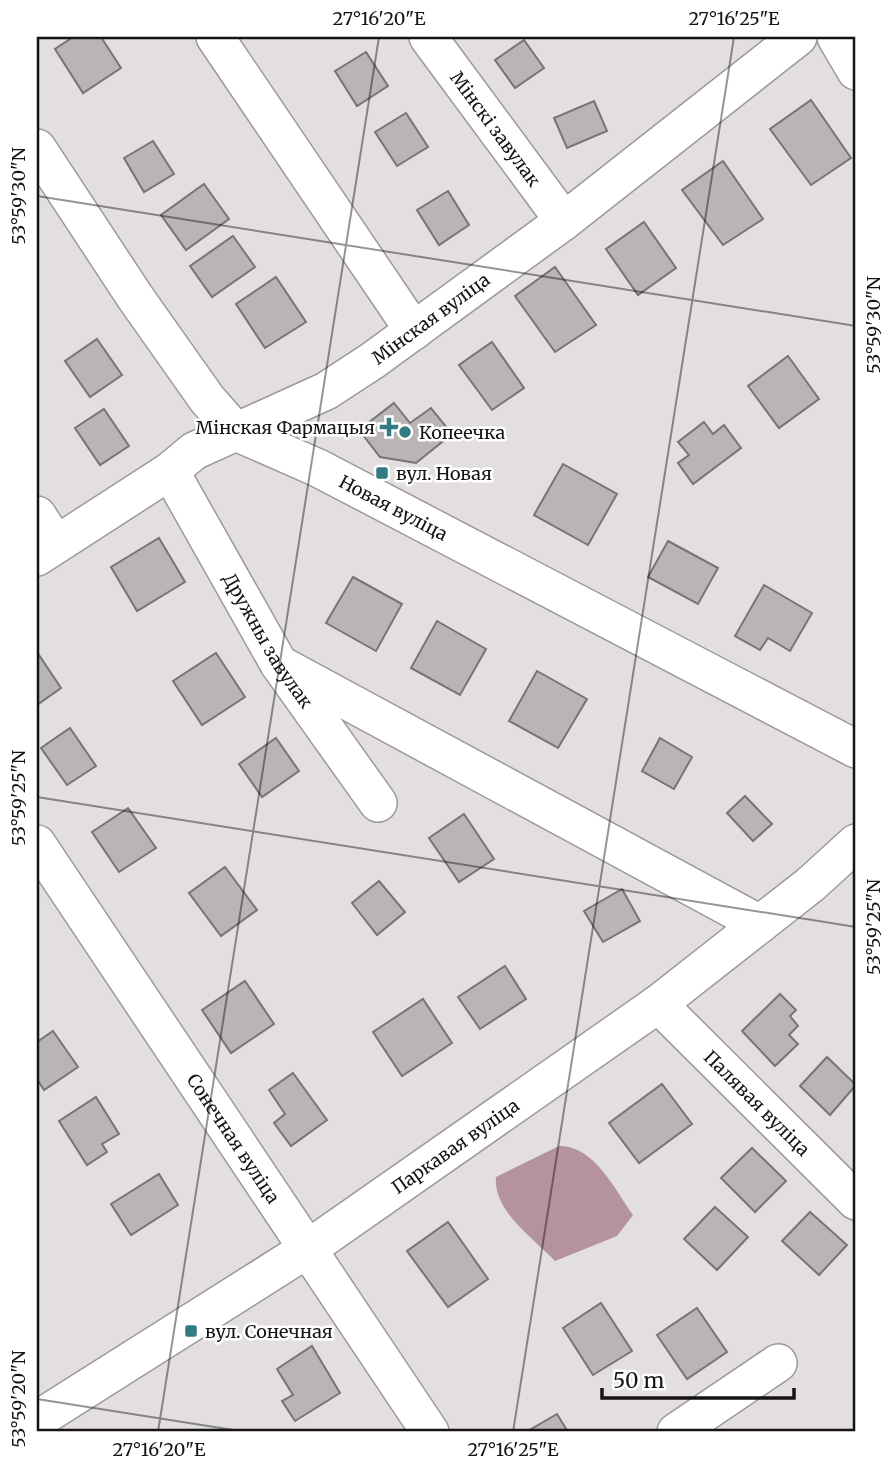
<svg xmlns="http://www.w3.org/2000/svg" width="893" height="1469" viewBox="0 0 893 1469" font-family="Merriweather,serif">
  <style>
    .water { fill: #b4929f }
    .building { fill: #b9b5b6; stroke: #777475; stroke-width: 2 }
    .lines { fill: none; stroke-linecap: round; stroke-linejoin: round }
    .minor-casing { stroke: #9d999b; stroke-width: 40 }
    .minor { stroke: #fff; stroke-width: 37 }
    .ticks { fill: none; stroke: #151314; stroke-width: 2; stroke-opacity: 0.45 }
    .poi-dot { fill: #327b82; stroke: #fff; stroke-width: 2.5 }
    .labels { text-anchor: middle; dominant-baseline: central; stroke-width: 5; stroke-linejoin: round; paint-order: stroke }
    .street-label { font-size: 18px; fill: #151314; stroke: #fff }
    .poi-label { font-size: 18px; fill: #151314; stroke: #fff; text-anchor: start }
    .neatline { fill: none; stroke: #151314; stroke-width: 2.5 }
    .ticks-label { font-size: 18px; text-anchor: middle; fill: #151314 }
  </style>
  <rect width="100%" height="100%" fill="#e3dfe1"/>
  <path class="water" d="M559,1146C594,1145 615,1190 633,1215L617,1236L555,1261C533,1238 493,1211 496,1177Z"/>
  <g class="building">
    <polygon points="73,37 101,37 121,68 83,93 55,49"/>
    <polygon points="524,40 544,68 515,88 495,60"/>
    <polygon points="366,52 388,86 357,106 335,71"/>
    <polygon points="811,100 851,158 811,185 770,129"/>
    <polygon points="594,101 607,131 567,148 554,118"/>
    <polygon points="406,113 428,147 397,166 375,132"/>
    <polygon points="153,141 174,174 144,192 124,158"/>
    <polygon points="723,161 763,219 723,245 682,190"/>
    <polygon points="204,184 229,219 186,250 161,215"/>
    <polygon points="448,191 469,225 439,245 417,210"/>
    <polygon points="644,222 676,268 638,295 606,249"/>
    <polygon points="233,236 255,267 212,297 190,266"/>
    <polygon points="555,267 596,325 555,352 515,296"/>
    <polygon points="276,277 306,322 265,348 236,304"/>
    <polygon points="97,339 122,375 90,397 65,361"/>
    <polygon points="492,342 524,388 492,410 459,365"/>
    <polygon points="788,356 819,399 779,428 748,386"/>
    <polygon points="394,403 410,423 431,408 452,434 416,463 380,457 359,430"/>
    <polygon points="104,409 129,446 100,465 75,428"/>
    <polygon points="704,422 713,434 724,425 741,448 693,484 678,463 689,455 678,442"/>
    <polygon points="563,464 617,494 588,545 534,515"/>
    <polygon points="159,538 185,582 137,611 111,567"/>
    <polygon points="668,541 718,568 698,604 648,577"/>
    <polygon points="353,577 402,604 376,651 326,623"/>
    <polygon points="764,585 812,613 790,651 768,638 760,650 735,636"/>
    <polygon points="437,621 486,649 460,695 411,668"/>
    <polygon points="37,652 61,688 37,705"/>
    <polygon points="216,653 245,697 202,725 173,681"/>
    <polygon points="537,671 587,699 558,748 509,721"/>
    <polygon points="70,728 96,766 67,785 41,748"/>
    <polygon points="276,738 299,771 262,797 239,764"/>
    <polygon points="660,738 692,757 674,789 642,771"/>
    <polygon points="745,796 772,824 753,841 727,813"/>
    <polygon points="128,808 156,848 119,872 92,832"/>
    <polygon points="464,814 494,859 459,882 429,838"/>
    <polygon points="225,867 257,910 221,936 189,893"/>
    <polygon points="379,881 405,912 377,935 352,903"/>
    <polygon points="622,889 640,921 603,942 584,911"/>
    <polygon points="505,966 526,999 480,1029 458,997"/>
    <polygon points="245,981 274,1024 231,1053 202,1010"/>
    <polygon points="780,994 796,1010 790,1016 798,1026 789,1035 798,1044 775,1066 742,1031"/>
    <polygon points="423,999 452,1043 402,1076 373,1032"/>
    <polygon points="53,1031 78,1067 44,1090 37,1079 37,1042"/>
    <polygon points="827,1057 856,1085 830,1115 800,1086"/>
    <polygon points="293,1073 327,1120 291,1146 274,1123 285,1114 269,1090"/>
    <polygon points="662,1084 692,1124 639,1163 609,1123"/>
    <polygon points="96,1097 119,1134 102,1144 107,1152 87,1165 59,1121"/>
    <polygon points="752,1148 786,1181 755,1212 721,1178"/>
    <polygon points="159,1174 178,1205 131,1235 111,1204"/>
    <polygon points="715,1207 748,1237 717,1270 684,1239"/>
    <polygon points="810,1212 847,1245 819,1275 782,1241"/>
    <polygon points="448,1222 488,1279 448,1307 407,1251"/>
    <polygon points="601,1303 632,1351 593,1375 563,1328"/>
    <polygon points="697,1308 727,1352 687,1379 657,1335"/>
    <polygon points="312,1346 340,1393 295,1421 282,1401 293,1395 277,1369"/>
    <polygon points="557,1414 568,1432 526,1432"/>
  </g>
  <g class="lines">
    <g class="minor-casing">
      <g id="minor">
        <polyline points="215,37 414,331"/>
        <path id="s1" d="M428,37L564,221"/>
        <polyline points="836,37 856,71"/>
        <path id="s2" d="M37,148L135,297L207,399L236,432L318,468L856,749"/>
        <path id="s3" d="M170,471L279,664L378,803"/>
        <polyline points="37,515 56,544"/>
        <path id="s4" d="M37,557L170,471L194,451L326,391L372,361L564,221L798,37"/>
        <polyline points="279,664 760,924"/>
        <path id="s5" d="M37,844L430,1432"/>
        <path id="s6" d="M658,1004L856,1201"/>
        <path id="s7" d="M37,1420L309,1248L658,1004L811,884L856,843"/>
        <polyline points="676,1432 778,1363"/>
      </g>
    </g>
    <use href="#minor" class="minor"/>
  </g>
  <path class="ticks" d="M37,196L856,326M37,797L856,927M37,1399L246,1432M158,1432L379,37M513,1432L734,37"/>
  <g class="poi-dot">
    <path d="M385.5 416.5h7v7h7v7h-7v7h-7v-7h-7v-7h7z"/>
    <circle cx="405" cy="432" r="7"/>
    <rect x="375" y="466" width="14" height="14" rx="3.5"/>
    <rect x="184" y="1324" width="14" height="14" rx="3.5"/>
  </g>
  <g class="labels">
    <g class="street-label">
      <text stroke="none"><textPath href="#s1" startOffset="114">Мінскі завулак</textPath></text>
      <text stroke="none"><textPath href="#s4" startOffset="462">Мінская вуліца</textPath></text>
      <text stroke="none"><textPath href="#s2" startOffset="522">Новая вуліца</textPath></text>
      <text stroke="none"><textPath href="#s3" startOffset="196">Дружны завулак</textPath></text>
      <text stroke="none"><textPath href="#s6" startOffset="140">Палявая вуліца</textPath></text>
      <text stroke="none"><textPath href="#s5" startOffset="354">Сонечная вуліца</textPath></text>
      <text stroke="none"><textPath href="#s7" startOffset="500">Паркавая вуліца</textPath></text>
    </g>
    <g class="poi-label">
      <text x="375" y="427" text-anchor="end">Мінская Фармацыя</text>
      <text x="419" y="432">Копеечка</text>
      <text x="396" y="473">вул. Новая</text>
      <text x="205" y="1331">вул. Сонечная</text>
    </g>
  </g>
  <rect width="893" height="1469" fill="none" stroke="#ffffff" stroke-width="77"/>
  <path d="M602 1388v10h192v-10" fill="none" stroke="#151314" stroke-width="3.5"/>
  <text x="613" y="1388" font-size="21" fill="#151314" stroke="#ffffff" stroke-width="5" paint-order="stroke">50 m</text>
  <rect x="38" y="38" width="816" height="1392" class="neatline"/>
  <g class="ticks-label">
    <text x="379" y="25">27°16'20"E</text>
    <text x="734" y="25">27°16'25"E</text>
    <text transform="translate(19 196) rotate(-90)" y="6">53°59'30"N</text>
    <text transform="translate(874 325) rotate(-90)" y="6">53°59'30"N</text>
    <text transform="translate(19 798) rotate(-90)" y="6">53°59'25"N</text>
    <text transform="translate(874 927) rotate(-90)" y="6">53°59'25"N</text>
    <text transform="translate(19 1399) rotate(-90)" y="6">53°59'20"N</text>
    <text x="159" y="1456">27°16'20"E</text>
    <text x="513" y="1456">27°16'25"E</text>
  </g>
</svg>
